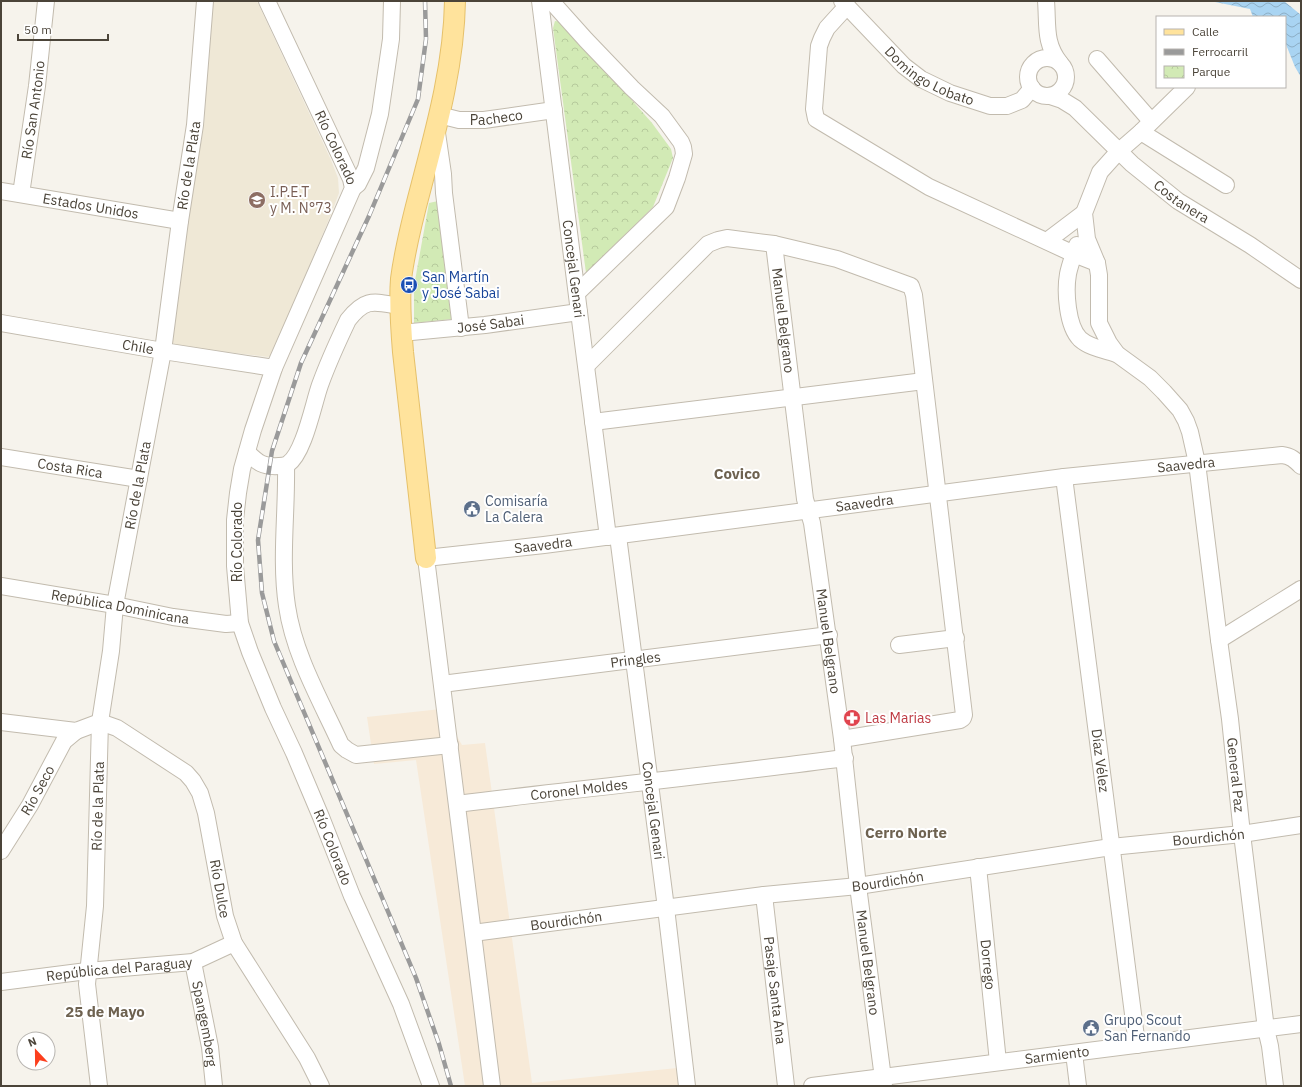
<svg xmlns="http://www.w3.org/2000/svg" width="1302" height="1087" viewBox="0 0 1302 1087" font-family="'IBM Plex Sans',sans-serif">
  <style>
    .commercial { fill: #f7ead8 }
    .education { fill: #efe8d6 }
    .park { fill: url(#park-crowns) }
    .water { fill: url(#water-waves) }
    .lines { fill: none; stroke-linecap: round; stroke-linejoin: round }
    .minor-casing { stroke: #c2bbae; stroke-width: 18 }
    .major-casing { stroke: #e6c16a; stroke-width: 22 }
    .minor { stroke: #fff; stroke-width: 16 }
    .major { stroke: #ffe39c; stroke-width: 20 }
    .rail-casing { stroke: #9a9a9a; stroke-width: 4.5 }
    .rail { stroke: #fff; stroke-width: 3; stroke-dasharray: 9; stroke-linecap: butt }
    .labels { text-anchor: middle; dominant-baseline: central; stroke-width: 4; stroke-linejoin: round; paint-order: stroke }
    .street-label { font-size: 14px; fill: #4b4439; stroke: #fff }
    .education-label { font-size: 14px; fill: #785e54; stroke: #fff; text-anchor: start }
    .transit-label { font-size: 14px; fill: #164399; stroke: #fff; text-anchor: start }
    .service-label { font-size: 14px; fill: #4e5e75; stroke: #fff; text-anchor: start }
    .health-label { font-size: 14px; fill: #be3a42; stroke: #fff; text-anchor: start }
    .neighbourhood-label { font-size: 15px; font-weight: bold; fill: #6e6250; stroke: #fff }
  </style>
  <defs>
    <pattern id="park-crowns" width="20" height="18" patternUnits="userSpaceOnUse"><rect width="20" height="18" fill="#d2eab5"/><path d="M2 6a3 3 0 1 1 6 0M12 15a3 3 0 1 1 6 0" fill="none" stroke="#b6ca9c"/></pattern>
    <pattern id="water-waves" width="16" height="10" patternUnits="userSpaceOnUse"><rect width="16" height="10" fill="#a9d4f2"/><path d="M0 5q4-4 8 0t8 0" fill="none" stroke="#8caec5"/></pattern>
  </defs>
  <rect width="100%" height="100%" fill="#f6f3ec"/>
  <polygon class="commercial" points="441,709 462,745 485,743 532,1083 677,1068 680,1086 465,1086 416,760 374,764 367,717"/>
  <polygon class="education" points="212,1 257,1 331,160 338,178 339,193 332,212 272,355 268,357 176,346 173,343 170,329 204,125"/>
  <g class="park">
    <polygon points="555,21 563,22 652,123 671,149 673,158 653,207 586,273 553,28"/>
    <polygon points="438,201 453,319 414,323 414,286 429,203"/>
  </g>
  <polygon class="water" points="1210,1 1284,1 1301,15 1301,77 1295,67 1285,42 1285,17 1253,17 1250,9"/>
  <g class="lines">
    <g class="minor-casing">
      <g id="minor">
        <path id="s1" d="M267,1L351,179L353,188L274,368L253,430L242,469L238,493L235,520V566L240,623L250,652L273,708L294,753L321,817L352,896L401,1004L431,1086"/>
        <path id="s2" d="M540,1L579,312L608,537"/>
        <polyline points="551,1 586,40 632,88 662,116 681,142 683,147 684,154 677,178 666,207 577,293"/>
        <path id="s3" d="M842,1L904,66L921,79L950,93L990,106H1007L1022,100L1032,88"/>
        <path d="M1046,1C1048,25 1044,43 1060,63"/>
        <polyline points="847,6 827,28 822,38 819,46 814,109 816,119 929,187 1074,254 1097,263"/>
        <circle cx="1047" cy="77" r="19"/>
        <polyline points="1097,59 1151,121"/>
        <path id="s4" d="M1187,87L1141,132L1118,152L1100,172L1084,213L1087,239L1097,263L1099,275V323L1109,343L1117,354L1150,378L1164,392L1180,410L1186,421L1190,432L1197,463L1219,640L1230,719L1242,834L1266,1029L1270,1046L1275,1086"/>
        <path id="s5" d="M1050,96L1062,100L1075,108L1132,164L1178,201L1250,245L1301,280"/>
        <path id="s6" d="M439,115L459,120H484L554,110"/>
        <polyline points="1141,132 1226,185"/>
        <polyline points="437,133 443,174 444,193 461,328"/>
        <polyline points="353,188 358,184 366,168 380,114 391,39 392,1"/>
        <path id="s7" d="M1,191L180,221"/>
        <path id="s8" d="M21,194L37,86L46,1"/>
        <polyline points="1047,241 1084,213"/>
        <path id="s9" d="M774,244L805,499L812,523L842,739L858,886L884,1086"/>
        <path d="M1077,245C1074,254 1070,264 1068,274C1065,291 1067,326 1080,339C1090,348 1105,350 1117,354"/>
        <path id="s10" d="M1,323L163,351L274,368"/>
        <path id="s11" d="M401,333L485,325L579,312"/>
        <polyline points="587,365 708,244 718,240 727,238 774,244 837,259 911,286 914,295 964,715 963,718 960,720 842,739"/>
        <polyline points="593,422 924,381"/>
        <path d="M247,452C258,463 263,467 279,466C283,466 285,466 288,464C304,453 313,405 320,385C328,363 338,341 348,320C366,297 374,302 400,306"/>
        <path id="s12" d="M1,457L139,479"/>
        <path d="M286,466C287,512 280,560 287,606C294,655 321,701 341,745L347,750L356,755L450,745"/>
        <path id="s13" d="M1064,477L1137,1045"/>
        <path id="s14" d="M618,536L666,908L687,1086"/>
        <path id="s15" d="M1,586L115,605L173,617L226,624L240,623"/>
        <polyline points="1219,640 1301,589"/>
        <polyline points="899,645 956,638"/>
        <path id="s16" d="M442,684L829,635"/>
        <path id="s17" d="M1,722L76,731L100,722L117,728L186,773L193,781L200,793L206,813L225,916L234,943L307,1058L321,1086"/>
        <path id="s18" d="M457,804C586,788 716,775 845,758"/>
        <path id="s19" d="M1,851L30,805L64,741L76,731"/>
        <path id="s20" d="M978,867L998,1062"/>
        <path id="s21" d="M764,895L786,1086"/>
        <path id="s22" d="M473,933L764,895L858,886L1111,847L1242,834L1301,825"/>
        <path id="s23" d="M193,962L210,1047L214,1086"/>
        <path id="s24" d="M1,982L87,971L193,962L234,943"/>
        <polyline points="1074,1053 1078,1086"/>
        <path id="s25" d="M99,1086L87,984L95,906L100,722L111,651L115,605L163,351L180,221L195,125L205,1"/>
        <path id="s26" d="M492,1086L426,558L544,545L1064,477L1282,455C1291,456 1295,460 1301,466"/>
        <path id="s27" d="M812,1086L1301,1024"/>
      </g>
    </g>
    <g class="major-casing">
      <path id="major" d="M426,558L403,352C401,328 399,303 401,279C405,248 413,217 421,187C437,126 454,64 455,1"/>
    </g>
    <use href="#minor" class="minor"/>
    <use href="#major" class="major"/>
    <g class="rail-casing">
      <polyline id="rail" points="425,1 426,39 418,99 369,216 301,363 272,451 258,540 262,593 274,641 416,978 439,1044 451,1086"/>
    </g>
    <use href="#rail" class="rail"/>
  </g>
  <defs>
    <g id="school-disc" transform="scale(0.9)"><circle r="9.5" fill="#8d6e63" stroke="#fff"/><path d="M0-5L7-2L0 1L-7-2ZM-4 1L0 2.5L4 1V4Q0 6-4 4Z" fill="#fff"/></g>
    <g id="bus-disc" transform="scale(0.9)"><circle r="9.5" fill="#1a4fb4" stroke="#fff"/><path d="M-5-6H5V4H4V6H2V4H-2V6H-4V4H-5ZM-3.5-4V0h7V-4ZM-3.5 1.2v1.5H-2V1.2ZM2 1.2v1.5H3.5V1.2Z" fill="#fff"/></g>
    <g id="civic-disc" transform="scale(0.9)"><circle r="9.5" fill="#5c6f8a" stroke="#fff"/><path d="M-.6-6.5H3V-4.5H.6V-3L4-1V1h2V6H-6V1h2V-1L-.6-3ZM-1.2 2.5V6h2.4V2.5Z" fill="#fff"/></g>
    <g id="pharmacy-disc" transform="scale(0.9)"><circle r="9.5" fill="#e0444e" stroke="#fff"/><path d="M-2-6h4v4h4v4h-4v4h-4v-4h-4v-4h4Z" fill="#fff"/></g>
  </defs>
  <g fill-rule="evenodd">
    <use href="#school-disc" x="257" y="200"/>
    <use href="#bus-disc" x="409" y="285"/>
    <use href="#civic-disc" x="472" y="509"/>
    <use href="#pharmacy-disc" x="852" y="718"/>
    <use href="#civic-disc" x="1091" y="1028"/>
  </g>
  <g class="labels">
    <g class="street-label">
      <text stroke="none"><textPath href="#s3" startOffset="117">Domingo Lobato</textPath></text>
      <text stroke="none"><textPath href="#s8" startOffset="85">Río San Antonio</textPath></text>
      <text stroke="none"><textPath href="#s6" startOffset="58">Pacheco</textPath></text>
      <text stroke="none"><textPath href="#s1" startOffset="162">Río Colorado</textPath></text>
      <text stroke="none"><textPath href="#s25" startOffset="929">Río de la Plata</textPath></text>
      <text stroke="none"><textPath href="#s5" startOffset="170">Costanera</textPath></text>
      <text stroke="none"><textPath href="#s7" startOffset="91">Estados Unidos</textPath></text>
      <text stroke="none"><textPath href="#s2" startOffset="270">Concejal Genari</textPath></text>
      <text stroke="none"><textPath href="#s9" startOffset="77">Manuel Belgrano</textPath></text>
      <text stroke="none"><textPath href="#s11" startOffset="90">José Sabai</textPath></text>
      <text stroke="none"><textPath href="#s10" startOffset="139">Chile</textPath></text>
      <text stroke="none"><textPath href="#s26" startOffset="1298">Saavedra</textPath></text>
      <text stroke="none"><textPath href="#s12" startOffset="70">Costa Rica</textPath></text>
      <text stroke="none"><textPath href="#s25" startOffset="605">Río de la Plata</textPath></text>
      <text stroke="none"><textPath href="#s26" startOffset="974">Saavedra</textPath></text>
      <text transform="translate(237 542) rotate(-90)">Río Colorado</text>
      <text stroke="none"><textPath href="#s26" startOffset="650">Saavedra</textPath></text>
      <text stroke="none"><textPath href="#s15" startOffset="121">República Dominicana</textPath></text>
      <text stroke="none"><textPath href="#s9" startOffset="401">Manuel Belgrano</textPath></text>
      <text stroke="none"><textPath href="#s16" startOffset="195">Pringles</textPath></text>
      <text stroke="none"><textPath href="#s13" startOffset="286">Díaz Vélez</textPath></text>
      <text stroke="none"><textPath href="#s4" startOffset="769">General Paz</textPath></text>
      <text stroke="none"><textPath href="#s18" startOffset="123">Coronel Moldes</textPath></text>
      <text stroke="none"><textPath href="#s19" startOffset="71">Río Seco</textPath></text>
      <text stroke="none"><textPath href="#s25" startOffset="281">Río de la Plata</textPath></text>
      <text stroke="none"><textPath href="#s14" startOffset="277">Concejal Genari</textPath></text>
      <text stroke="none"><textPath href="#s22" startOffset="742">Bourdichón</textPath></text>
      <text stroke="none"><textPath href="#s1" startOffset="906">Río Colorado</textPath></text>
      <text stroke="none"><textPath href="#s22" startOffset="418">Bourdichón</textPath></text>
      <text stroke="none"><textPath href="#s17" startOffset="324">Río Dulce</textPath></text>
      <text stroke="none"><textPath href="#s22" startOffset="94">Bourdichón</textPath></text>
      <text stroke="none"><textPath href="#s9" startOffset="725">Manuel Belgrano</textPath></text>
      <text stroke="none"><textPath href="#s20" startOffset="98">Dorrego</textPath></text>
      <text stroke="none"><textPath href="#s24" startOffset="119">República del Paraguay</textPath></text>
      <text stroke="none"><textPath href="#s21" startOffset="96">Pasaje Santa Ana</textPath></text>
      <text stroke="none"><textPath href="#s23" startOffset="63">Spangemberg</textPath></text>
      <text stroke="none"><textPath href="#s27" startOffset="247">Sarmiento</textPath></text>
    </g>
    <g class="education-label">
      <text x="270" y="192">I.P.E.T<tspan x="270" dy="16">y M. N°73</tspan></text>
    </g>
    <g class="transit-label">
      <text x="422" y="277">San Martín<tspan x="422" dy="16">y José Sabai</tspan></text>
    </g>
    <g class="service-label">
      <text x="485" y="501">Comisaría<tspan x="485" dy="16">La Calera</tspan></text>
      <text x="1104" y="1020">Grupo Scout<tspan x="1104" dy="16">San Fernando</tspan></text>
    </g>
    <g class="health-label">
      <text x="865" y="718">Las Marias</text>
    </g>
    <g class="neighbourhood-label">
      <text x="737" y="473">Covico</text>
      <text x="906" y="832">Cerro Norte</text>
      <text x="105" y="1011">25 de Mayo</text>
    </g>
  </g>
  <rect width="1302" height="1087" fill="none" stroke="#4b4439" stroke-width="4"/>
  <rect x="1156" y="16" width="130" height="72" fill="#ffffff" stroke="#b7b4b0"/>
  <rect x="1164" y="29" width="20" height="6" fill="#ffe39c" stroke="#b7b4b0"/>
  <text x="1192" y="36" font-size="12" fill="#4b4439">Calle</text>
  <rect x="1164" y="49" width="20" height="6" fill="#9a9a9a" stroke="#b7b4b0"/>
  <text x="1192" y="56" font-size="12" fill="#4b4439">Ferrocarril</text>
  <rect x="1164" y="66" width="20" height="12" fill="url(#park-crowns)" stroke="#b7b4b0"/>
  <text x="1192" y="76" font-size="12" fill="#4b4439">Parque</text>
  <g transform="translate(36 1051) rotate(338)"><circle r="19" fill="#ffffff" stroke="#b7b4b0"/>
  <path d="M0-3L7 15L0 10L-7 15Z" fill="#fc3f1d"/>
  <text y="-6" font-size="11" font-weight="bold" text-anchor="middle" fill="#4b4439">N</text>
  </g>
  <path d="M18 34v6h90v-6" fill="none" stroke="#4b4439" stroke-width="2"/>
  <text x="24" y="34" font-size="12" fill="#4b4439" stroke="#ffffff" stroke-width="3" paint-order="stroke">50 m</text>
</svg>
